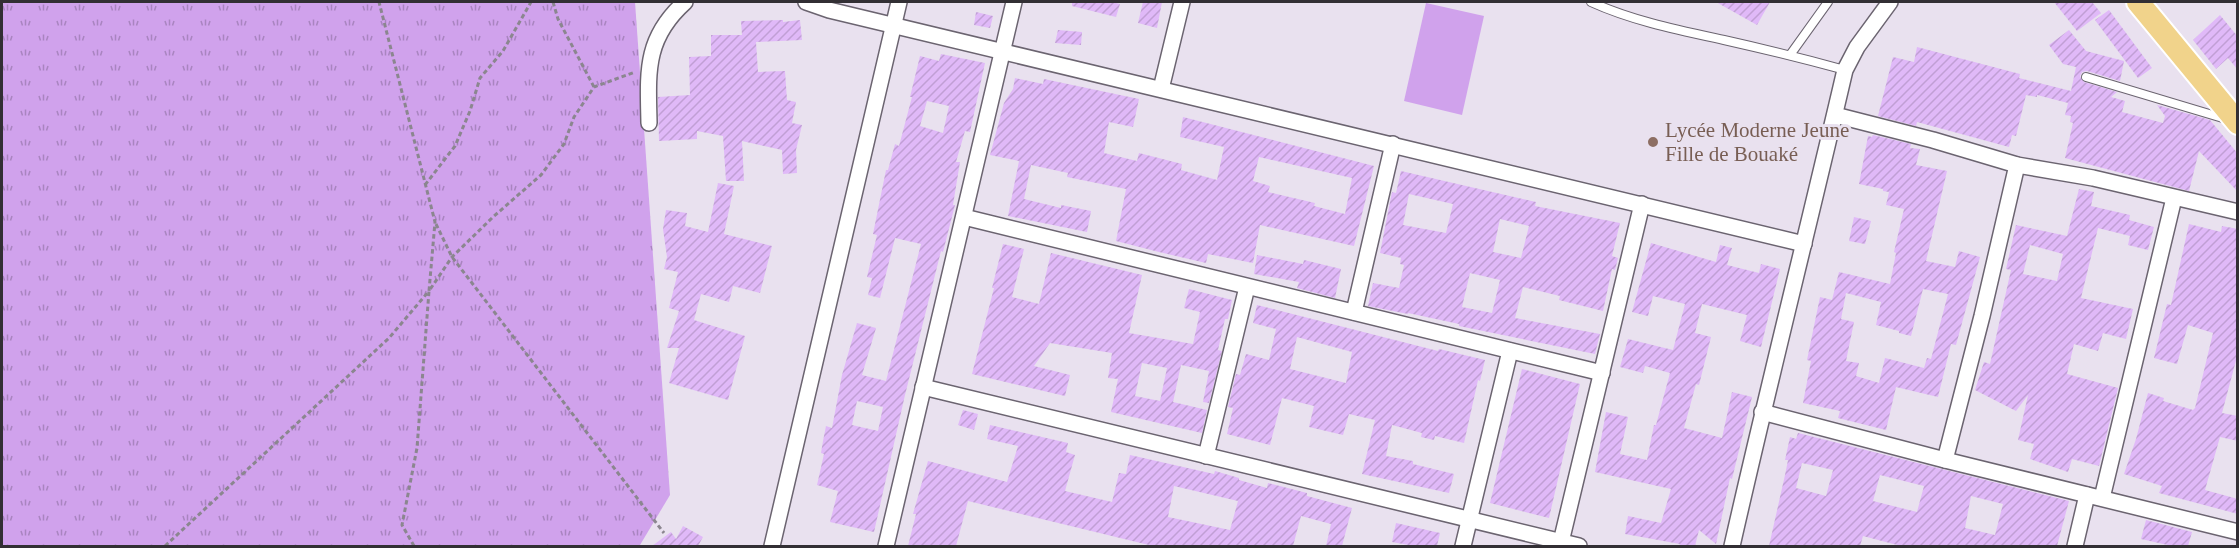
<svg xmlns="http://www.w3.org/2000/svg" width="2239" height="548" viewBox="0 0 2239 548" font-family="Georgia,serif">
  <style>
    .grass { fill: url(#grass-tufts) }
    .pitch { fill: #d0a2ec }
    .building { fill: url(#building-hatch); fill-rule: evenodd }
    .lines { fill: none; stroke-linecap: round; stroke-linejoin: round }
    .lane-casing { stroke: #6b6470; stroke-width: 10 }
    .street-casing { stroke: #6b6470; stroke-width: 18 }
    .primary-casing { stroke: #fff; stroke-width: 26 }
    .path { stroke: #8b868f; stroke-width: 3; stroke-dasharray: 4.5 3; stroke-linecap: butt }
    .lane { stroke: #fff; stroke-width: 8 }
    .street { stroke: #fff; stroke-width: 15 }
    .primary { stroke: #f1d38b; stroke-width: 22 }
    .education-dot { fill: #8d6e63; stroke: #e9e1ef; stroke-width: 2 }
    .labels { text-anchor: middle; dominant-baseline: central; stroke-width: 6; stroke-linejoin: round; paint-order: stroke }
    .education-label { font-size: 21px; fill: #785e54; stroke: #e9e1ef; text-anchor: start }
  </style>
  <defs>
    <pattern id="grass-tufts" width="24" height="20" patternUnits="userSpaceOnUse" patternTransform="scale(1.5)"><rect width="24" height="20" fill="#d0a2ec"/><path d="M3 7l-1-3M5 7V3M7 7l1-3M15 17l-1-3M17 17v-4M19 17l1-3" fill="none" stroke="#a984c0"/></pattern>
    <pattern id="building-hatch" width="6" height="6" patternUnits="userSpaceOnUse" patternTransform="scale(1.5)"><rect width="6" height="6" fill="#e0b9f8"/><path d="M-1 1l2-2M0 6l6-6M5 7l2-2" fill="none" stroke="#c19fd5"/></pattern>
  </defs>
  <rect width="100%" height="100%" fill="#e9e1ef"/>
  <polygon class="grass" points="2,2 635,2 670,495 640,545 2,546"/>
  <polygon class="pitch" points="1426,3 1484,16 1462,115 1404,101"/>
  <g class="building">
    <polygon points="1072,2 1112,2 1120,4 1116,17 1072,6"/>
    <polygon points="1143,2 1162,2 1157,28 1138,23"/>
    <polygon points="1716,2 1770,2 1757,25"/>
    <polygon points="2054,2 2092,2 2101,13 2077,31"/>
    <polygon points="2109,10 2152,68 2138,78 2095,20"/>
    <polygon points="976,12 993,16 990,28 974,25"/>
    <polygon points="2220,15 2238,37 2238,70 2228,58 2216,69 2193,40"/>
    <polygon points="783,20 783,22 800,20 802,40 756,42 758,72 785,71 787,100 796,102 792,123 802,125 796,150 797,173 783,174 782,150 742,141 744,181 726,181 723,136 697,131 697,139 659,141 658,97 690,95 689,57 711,56 711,35 742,35 741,21"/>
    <polygon points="1058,30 1082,32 1081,45 1055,43"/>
    <polygon points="2069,30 2086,51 2124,61 2120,81 2087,71 2082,72 2080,76 2084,82 2117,92 2111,97 2125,101 2122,112 2163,123 2165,116 2157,105 2210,120 2238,154 2238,192 2199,151 2189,191 2065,158 2073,123 2070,122 2071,116 2065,115 2068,103 2037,95 2037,97 2026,95 2016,136 2012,135 2009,147 1917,122 1916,126 1878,116 1893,57 1914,62 1917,47 2020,74 2019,78 2071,91 2076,67 2063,64 2049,45"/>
    <path d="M941,54L985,63L970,132L965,131L956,162H960L953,205H955L943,252L941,251L905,395L874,532L830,522L838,491L817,485L824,454L821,453L823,441L826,426L832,428L842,375L857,323L876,328L862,375L886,381L921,244L895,238L880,298L868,295L872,278L867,277L877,235L873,234L886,170H888L895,144L899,146L912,97H910L920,56L939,61ZM927,101L949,106L943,133L920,126ZM857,401L883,407L878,431L852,425Z"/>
    <path d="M1015,78L1043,84L1044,79L1139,99L1133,127L1109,122L1104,153L1137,161L1139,153L1182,164L1181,170L1217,180L1224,147L1180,137L1183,117L1374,166L1354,246L1260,225L1253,263L1208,254L1206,263L1159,252L1116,241L1126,189L1067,177L1068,173L1031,165L1024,199L1061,208V205L1091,211L1087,232L1008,216L1019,161L990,155L1004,103L1013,89ZM1259,157L1352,178L1345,214L1314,206L1315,203L1268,192L1270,186L1253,181Z"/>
    <path d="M1873,135L1911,144L1910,148L1920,149L1916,165L1947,171L1926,261L1955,267L1959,251L1980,257L1956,345L1951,344L1938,397L1896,387L1886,430L1838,418L1840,411L1803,403L1811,361L1807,360L1820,297L1832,300L1839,272L1890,284L1896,253L1894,252L1904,209L1886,205L1889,192L1883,191V189L1859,184L1868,136L1872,137ZM1923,289L1948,294L1931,359L1927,358L1924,368L1885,358L1879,383L1856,376L1859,363L1846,361L1854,322L1841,319L1846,293L1881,302L1876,325L1899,331V333L1911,336Z"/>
    <path d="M1401,171L1536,202L1535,206L1620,223L1612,256L1618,258L1615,270L1612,269L1603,311L1559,300L1560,296L1523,287L1515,318L1600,334L1595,354L1459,326V324L1408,313V314L1368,306L1373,283L1399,288L1404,265L1400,264L1401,258L1380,253L1392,192L1396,193ZM1409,194L1453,204L1446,233L1403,225ZM1500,219L1529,226L1521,258L1493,252ZM1470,273L1500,280L1492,313L1462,307Z"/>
    <polygon points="718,183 734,186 724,234 772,246 760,293 733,286 729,302 701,294 694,320 745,336 728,400 669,383 679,348 667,348 679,311 669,308 678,272 664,269 667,257 663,229 666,210 687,213 685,226 708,232"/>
    <path d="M2079,189L2094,192L2091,206L2130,215L2129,220L2154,227L2148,250L2128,245L2130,236L2098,228L2081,298L2133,309L2126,339L2103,333L2098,351L2074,344L2067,374L2118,388L2099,466L2072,459L2068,472L2030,459L2034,444L2018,440L2028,395L2016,411L1975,390L1984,362L1990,364L2011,270L2006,269L2016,225L2067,236ZM2030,245L2063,254L2057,281L2023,274Z"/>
    <polygon points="1854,217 1871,221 1865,244 1849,241"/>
    <polygon points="2189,224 2221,232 2222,226 2238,229 2238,353 2222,413 2238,416 2238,441 2220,437 2205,490 2238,499 2238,514 2159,493 2162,486 2124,474 2136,439 2148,393 2164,398 2163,401 2193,410 2195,408 2213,333 2188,325 2177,364 2154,358 2167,304 2171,305"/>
    <polygon points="1651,243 1716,262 1720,245 1732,248 1727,265 1759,273 1761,264 1780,269 1761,347 1740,341 1747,315 1702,304 1695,333 1711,337 1699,385 1696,384 1684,428 1722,438 1732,392 1752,397 1732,479 1730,478 1716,544 1699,530 1695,546 1679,546 1680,544 1625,534 1628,516 1661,523 1671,489 1595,472 1606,412 1628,417 1620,454 1647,460 1654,425 1656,425 1670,373 1645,366 1643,373 1620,367 1628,339 1673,350 1685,304 1653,296 1648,316 1632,312"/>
    <path d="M1003,244L1024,249L1012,297L1039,304L1051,253L1142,275L1129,333L1193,344L1200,312L1184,308L1189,289L1232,300L1228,319H1225L1218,350L1222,351L1209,403L1203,402L1209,371L1181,365L1173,402L1207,410L1202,433L1111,412L1118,379L1108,378L1112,353L1050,343L1034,366L1070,375L1065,396L972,374L994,288H992ZM1142,363L1167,368L1160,401L1135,396Z"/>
    <polygon points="1257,255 1303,264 1304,260 1341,269 1335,298 1297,288 1299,282 1254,274"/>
    <path d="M1257,305L1438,351L1439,349L1485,360L1480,381L1478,380L1464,443L1435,436L1434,440L1421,437L1422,433L1392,425L1386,456L1413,461V464L1454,474L1449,493L1362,474L1375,420L1349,414L1343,435L1309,427L1314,406L1282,398L1270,445L1227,434L1233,408L1228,407L1236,374L1240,375L1246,354L1269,360L1276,329L1253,323ZM1297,337L1352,352L1346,383L1290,369Z"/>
    <polygon points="1522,369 1580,384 1549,518 1490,503"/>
    <polygon points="963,410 978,414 974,430 958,425"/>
    <path d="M990,425L1068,443L1066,452L1075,455L1065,491L1112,502L1119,473L1126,474L1130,455L1214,474L1215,471L1239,478V480L1267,488L1268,483L1307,493V496L1352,508L1342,546H1326L1331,524L1301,516L1293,546H1153L968,501L956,546H908L916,514H913L928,461L1007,482L1018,446L987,439ZM1174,486L1238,501L1230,530L1168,517Z"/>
    <path d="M1798,433L2069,501L2057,546H1901L1863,536L1860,546H1769L1785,475L1788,460H1785L1790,437L1796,439ZM1802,463L1833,470L1826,496L1796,488ZM1880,475L1924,486L1917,512L1873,501ZM1971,496L2003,504L1995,535L1965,528Z"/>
    <polygon points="2146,520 2192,532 2188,546 2172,546 2141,539"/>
    <polygon points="1396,523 1440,533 1437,546 1414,546 1392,542"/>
    <polygon points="683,526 703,537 698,546 652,546 671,532 676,539"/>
  </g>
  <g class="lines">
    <g class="lane-casing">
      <g id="lane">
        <path d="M1591,2C1633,21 1678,30 1724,40C1764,49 1805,59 1845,70"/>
        <polyline points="1790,55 1828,2"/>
        <polyline points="2086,77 2226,119"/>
      </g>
    </g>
    <g class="street-casing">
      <g id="street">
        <polyline points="806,2 829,10 1804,244"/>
        <polyline points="1161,89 1182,2"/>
        <polyline points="1835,115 1933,140 2017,165 2093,178 2238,212"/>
        <path d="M649,123C648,73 644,39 685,2"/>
        <polyline points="964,217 1602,373"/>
        <polyline points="1354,312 1393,144"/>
        <polyline points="923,387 1579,546"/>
        <polyline points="1762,412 1945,460 2238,532"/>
        <polyline points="1206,456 1247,287"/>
        <polyline points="1945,460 1982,316 2017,165"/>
        <polyline points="2102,498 2174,198"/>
        <polyline points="1561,542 1642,204"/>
        <polyline points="772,546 899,2"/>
        <polyline points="886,546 1014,2"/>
        <polyline points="1463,546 1510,351"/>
        <path d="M1732,546C1768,387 1808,229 1845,70L1857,47L1890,2"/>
        <polyline points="2075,546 2087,495"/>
      </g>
    </g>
    <g class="primary-casing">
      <polyline id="primary" points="2138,2 2238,123"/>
    </g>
    <g class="path">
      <polyline points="553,2 558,19 594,87"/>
      <polyline points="425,185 455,146 470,111 480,78 503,51 531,2"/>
      <polyline points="436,224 452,257 664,533"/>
      <polyline points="165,546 389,338 429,291 435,222 379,2"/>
      <polyline points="414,546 402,525 417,448 429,291 452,257 493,217 541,175 564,144 574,117 594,87 635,72"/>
    </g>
    <use href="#lane" class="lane"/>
    <use href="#street" class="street"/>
    <use href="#primary" class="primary"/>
  </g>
  <circle class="education-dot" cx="1653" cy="142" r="6"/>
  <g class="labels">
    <g class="education-label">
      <text x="1665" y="130">Lycée Moderne Jeune<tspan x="1665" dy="24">Fille de Bouaké</tspan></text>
    </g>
  </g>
  <rect width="2239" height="548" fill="none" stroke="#322f34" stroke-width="6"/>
</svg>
